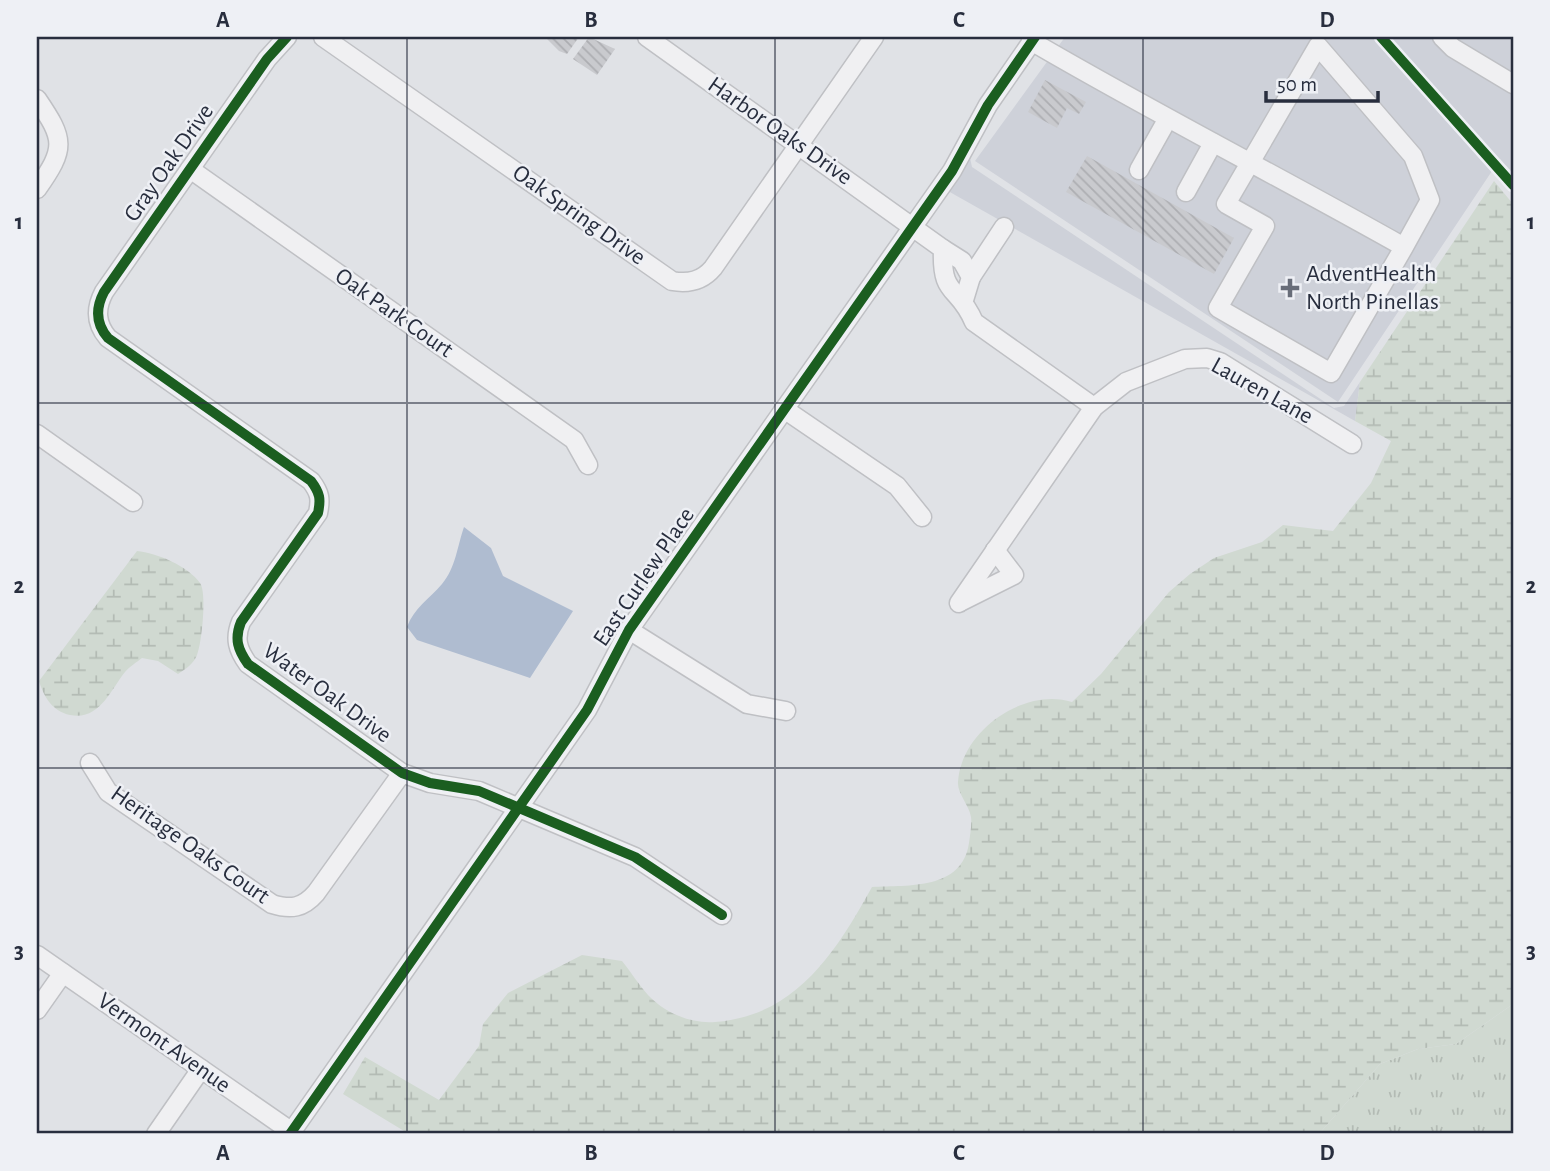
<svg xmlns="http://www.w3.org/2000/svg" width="1550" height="1171" viewBox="0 0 1550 1171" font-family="'Alegreya Sans',sans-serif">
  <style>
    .built { fill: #ced1d9 }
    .grass { fill: url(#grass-tufts) }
    .wetland { fill: url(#wetland-marsh) }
    .water { fill: #afbcd0 }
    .building { fill: url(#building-back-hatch) }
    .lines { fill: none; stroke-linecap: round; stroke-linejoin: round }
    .minor-casing { stroke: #bfc0c4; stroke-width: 21 }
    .minor { stroke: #f0f0f2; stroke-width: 18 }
    .cycleway-casing { stroke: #eef0f5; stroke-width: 15 }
    .cycleway { stroke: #1b5e20; stroke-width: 10 }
    .grid { fill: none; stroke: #282e3e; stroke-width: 2; stroke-opacity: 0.55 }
    .poi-dot { fill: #686d79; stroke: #eef0f5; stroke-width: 2.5 }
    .labels { text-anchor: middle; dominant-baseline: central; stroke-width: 5; stroke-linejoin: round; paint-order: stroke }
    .street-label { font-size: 24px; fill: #282e3e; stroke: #eef0f5 }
    .poi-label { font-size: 24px; fill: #282e3e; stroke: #eef0f5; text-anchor: start }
    .neatline { fill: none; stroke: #282e3e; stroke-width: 2.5 }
    .grid-label { font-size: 23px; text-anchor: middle; font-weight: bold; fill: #282e3e }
  </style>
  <defs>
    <pattern id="grass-tufts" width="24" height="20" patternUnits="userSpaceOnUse" patternTransform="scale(1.75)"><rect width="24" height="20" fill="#d0d9d1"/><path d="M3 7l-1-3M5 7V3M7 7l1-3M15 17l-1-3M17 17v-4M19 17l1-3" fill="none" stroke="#b3bbb4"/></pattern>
    <pattern id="wetland-marsh" width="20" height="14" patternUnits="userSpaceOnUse" patternTransform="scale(1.75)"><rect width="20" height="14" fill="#d0d9d1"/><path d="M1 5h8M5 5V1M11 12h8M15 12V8" fill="none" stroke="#b3bbb4"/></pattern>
    <pattern id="building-back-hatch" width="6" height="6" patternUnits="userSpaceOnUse" patternTransform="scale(1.75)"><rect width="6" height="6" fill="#c9cace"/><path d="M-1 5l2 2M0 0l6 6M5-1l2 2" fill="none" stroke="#adaeb2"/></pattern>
  </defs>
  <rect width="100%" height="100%" fill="#e0e2e6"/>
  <g class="built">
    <polygon points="1065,37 1513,37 1513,173 1500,159 1338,402 975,161"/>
    <polygon points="970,158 972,167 1334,408 1344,406 1360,382 1355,421 948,191"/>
  </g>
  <polygon class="grass" points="1513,1004 1513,1134 1319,1134 1380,1064 1418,1049 1456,1044"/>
  <g class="wetland">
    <path d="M1494,181L1513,204V1004L1456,1044L1418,1049L1380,1064L1319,1134H409L343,1094L365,1057L439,1100L479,1046L483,1024L508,993L582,955L622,961C631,972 639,985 648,995C665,1013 691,1024 715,1022C796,1016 836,952 872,887C909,885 962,890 969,843C970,835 972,825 971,817C969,805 957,793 958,782C961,731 1024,687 1072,702L1101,674L1169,592L1190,574L1214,558L1262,542L1283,525L1333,531L1371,483L1391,441L1355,421L1360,382Z"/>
    <path d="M137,551C157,553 188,566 200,583C207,592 202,643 197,655C194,663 186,669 178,674L158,661L142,658C137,662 129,667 125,672C110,691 99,721 70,715C52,711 44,697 39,681Z"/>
  </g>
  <path class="water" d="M464,527L491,548L503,576L573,611L530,678L417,640L407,627C414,608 429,599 442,584C456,567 457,547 464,527Z"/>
  <g class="building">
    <polygon points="545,37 579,37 567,54 559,51"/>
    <polygon points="589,37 615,49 597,75 573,59"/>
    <polygon points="1045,80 1086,102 1079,114 1067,108 1057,128 1028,112"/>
    <polygon points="1087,156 1234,238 1214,274 1066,192"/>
  </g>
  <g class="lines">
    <g class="minor-casing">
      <g id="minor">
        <path d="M287,37L267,59L104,292C95,309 96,324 108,338L311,481C320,493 321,499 318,513L241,622C234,639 238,650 248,664L402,773L430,783L479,791L635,857L722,915"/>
        <path d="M323,37L672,281C689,284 702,281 713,268L874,37"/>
        <path d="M647,37L943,249C941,298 958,284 974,322L1094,407"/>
        <polyline points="1442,37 1453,48 1513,84"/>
        <path d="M1031,41C1154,113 1280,177 1404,247L1430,200L1413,156L1318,46L1226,204L1265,226L1218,308L1331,373L1404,247"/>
        <path d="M37,99C65,140 66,148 37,189"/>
        <polyline points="190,169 574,440 588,465"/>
        <polyline points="1139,170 1167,120"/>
        <polyline points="1186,192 1213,143"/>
        <polyline points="943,249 962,261 971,277 964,300"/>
        <polyline points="971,277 1004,227"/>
        <polyline points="784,409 897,486 922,517"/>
        <polyline points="37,434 133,502"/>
        <polyline points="962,601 1014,575 995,550"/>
        <polyline points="959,603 1094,407 1126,382 1185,359 1207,358 1220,362 1352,444"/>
        <polyline points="629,630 747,704 786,711"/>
        <path d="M90,763L108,792L272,904C291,910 303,908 316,893L402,773"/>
        <polyline points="37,955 292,1132"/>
        <polyline points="37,1010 63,973"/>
        <polyline points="156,1134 201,1069"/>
        <polyline points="290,1134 587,710 629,630 952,171 988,105 1035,37"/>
      </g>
    </g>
    <use href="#minor" class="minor"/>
    <g class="cycleway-casing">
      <g id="cycleway">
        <path d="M287,37L267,59L104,292C95,309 96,324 108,338L311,481C320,493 321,499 318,513L241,622C234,639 238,650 248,664L402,773L430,783L479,791L635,857L722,915"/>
        <polyline points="1381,37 1513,185"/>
        <polyline points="290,1134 587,710 629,630 952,171 988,105 1035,37"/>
      </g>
    </g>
    <use href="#cycleway" class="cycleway"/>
  </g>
  <path class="grid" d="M407,37V1134M775,37V1134M1143,37V1134M37,403H1513M37,768H1513"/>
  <path class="poi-dot" d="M1286.5 277.5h7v7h7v7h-7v7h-7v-7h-7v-7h7z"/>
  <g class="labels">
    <g class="street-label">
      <text transform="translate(780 131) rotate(35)">Harbor Oaks Drive</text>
      <text transform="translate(169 163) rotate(-55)">Gray Oak Drive</text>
      <text transform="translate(579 215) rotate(35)">Oak Spring Drive</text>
      <text transform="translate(394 313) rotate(35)">Oak Park Court</text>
      <text transform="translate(1262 391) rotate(29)">Lauren Lane</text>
      <text transform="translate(644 577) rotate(-56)">East Curlew Place</text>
      <text transform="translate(327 693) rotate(36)">Water Oak Drive</text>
      <text transform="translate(190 845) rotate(35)">Heritage Oaks Court</text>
      <text transform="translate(164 1043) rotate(35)">Vermont Avenue</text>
    </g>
    <g class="poi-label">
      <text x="1306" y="274">AdventHealth<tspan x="1306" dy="28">North Pinellas</tspan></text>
    </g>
  </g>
  <rect width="1550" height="1171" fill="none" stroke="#eef0f5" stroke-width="77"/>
  <path d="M1266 91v10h112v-10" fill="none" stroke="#282e3e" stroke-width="3.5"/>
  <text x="1277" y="91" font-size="21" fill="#282e3e" stroke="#eef0f5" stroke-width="5" paint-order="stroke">50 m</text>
  <rect x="38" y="38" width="1474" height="1094" class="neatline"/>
  <g class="grid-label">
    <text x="223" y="27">A</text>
    <text x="591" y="27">B</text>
    <text x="959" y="27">C</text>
    <text x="1327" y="27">D</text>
    <text x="19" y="229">1</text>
    <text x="1531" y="229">1</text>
    <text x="19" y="593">2</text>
    <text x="1531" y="593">2</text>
    <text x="19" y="958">3</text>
    <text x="1531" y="958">3</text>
    <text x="223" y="1160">A</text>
    <text x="591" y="1160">B</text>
    <text x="959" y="1160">C</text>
    <text x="1327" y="1160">D</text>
  </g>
</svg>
